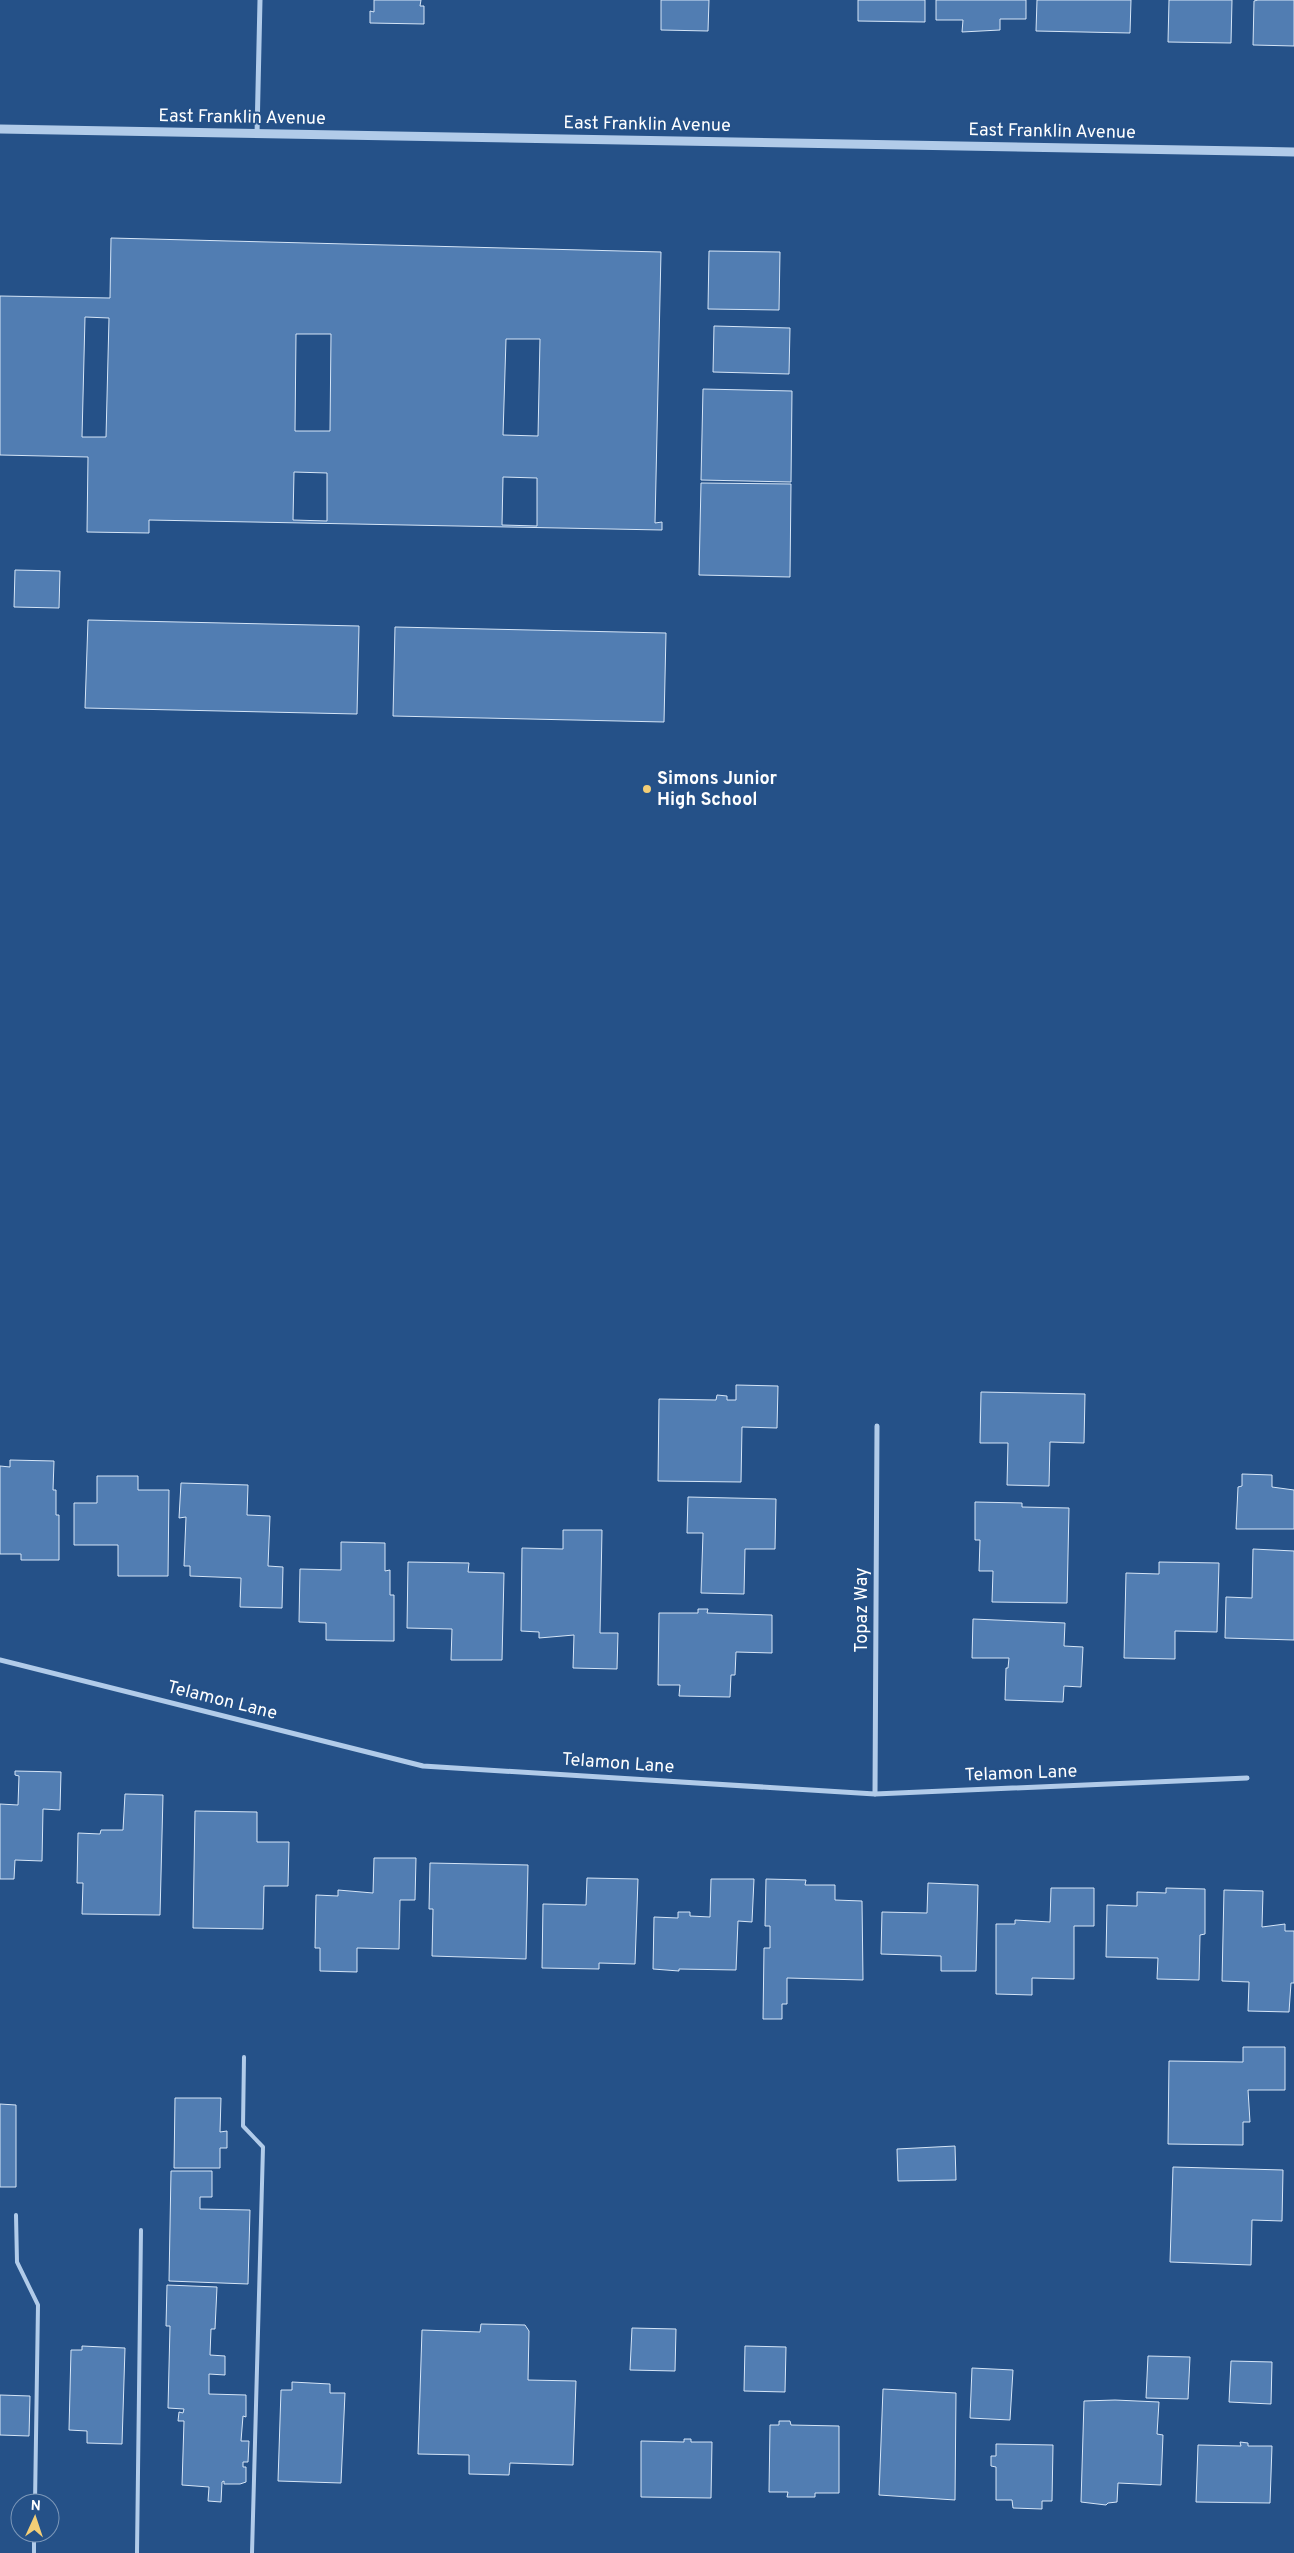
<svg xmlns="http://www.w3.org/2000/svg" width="1294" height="2553" viewBox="0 0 1294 2553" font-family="Overpass,sans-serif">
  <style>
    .building { fill: #517db2; stroke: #d5e5f7; fill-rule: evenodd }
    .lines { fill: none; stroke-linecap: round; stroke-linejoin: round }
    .service { stroke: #b1cbe9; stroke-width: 4 }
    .minor { stroke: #b1cbe9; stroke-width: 5 }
    .tertiary { stroke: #b1cbe9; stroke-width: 9 }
    .poi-dot { fill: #f3ce76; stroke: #255188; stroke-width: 2 }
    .labels { text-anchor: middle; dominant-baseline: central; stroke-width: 4; stroke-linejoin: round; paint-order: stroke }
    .street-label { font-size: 18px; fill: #fff; stroke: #255188 }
    .poi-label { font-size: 18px; font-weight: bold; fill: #fff; stroke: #255188; text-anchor: start }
  </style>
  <rect width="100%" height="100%" fill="#255188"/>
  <g class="building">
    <polygon points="374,0 421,0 420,6 424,6 424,24 370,23 370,11 374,12"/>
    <polygon points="661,0 709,0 708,31 661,30"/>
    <polygon points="858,0 925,0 925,22 858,21"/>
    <polygon points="936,0 1026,0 1026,19 1000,19 1000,30 962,32 963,20 936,20"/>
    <polygon points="1037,0 1131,0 1130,33 1036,31"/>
    <polygon points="1169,0 1232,0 1231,43 1168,42"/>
    <polygon points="1258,0 1294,0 1294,46 1253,45 1254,1"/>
    <path d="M111,238L661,252L655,523L662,522V530L149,520V533L87,532L88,457L0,455V296L110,298ZM85,317L109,318L106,437H82ZM296,334H331L330,431H295ZM506,339H540L538,436L503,435ZM294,472L327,473V521L293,520ZM503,477L537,478V526L502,525Z"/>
    <polygon points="709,251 780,252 779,310 708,309"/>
    <polygon points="714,326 790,328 789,374 713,372"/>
    <polygon points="703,389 792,391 791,482 701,480"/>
    <polygon points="701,483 791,484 790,577 699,575"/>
    <polygon points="15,570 60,571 59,608 14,607"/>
    <polygon points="88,620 359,626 357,714 85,708"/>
    <polygon points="395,627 666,633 664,722 393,716"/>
    <polygon points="736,1385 778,1386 777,1428 742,1427 741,1482 658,1481 659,1399 716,1400 717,1395 727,1396 727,1400 736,1400"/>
    <polygon points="981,1392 1085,1394 1084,1443 1050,1442 1049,1486 1007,1485 1008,1443 980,1443"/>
    <polygon points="10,1460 54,1461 53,1490 56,1490 56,1515 59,1515 59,1560 21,1560 21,1554 0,1554 0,1466 10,1467"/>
    <polygon points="1242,1474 1272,1475 1272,1487 1294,1490 1294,1529 1236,1529 1238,1487 1242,1486"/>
    <polygon points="97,1476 138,1476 138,1490 169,1490 168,1576 118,1576 118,1545 74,1545 74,1503 97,1503"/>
    <polygon points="181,1483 248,1485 247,1515 270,1516 268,1566 283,1567 282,1608 240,1607 241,1578 190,1576 190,1566 184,1566 186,1517 179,1518"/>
    <polygon points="688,1497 776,1499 775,1549 745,1549 744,1594 701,1593 703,1533 687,1533"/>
    <polygon points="975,1502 1022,1503 1022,1507 1069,1508 1067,1603 992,1602 993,1571 979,1571 980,1540 975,1540"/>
    <polygon points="563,1530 602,1530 600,1633 618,1633 617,1669 573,1668 574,1635 539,1638 539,1632 521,1631 522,1548 563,1549"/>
    <polygon points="341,1542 385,1543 385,1571 390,1570 390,1595 394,1595 394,1641 326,1640 326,1623 299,1622 300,1569 341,1570"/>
    <polygon points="1253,1549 1294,1551 1294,1640 1225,1638 1226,1597 1252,1598"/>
    <polygon points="408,1562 469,1563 468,1572 504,1573 502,1660 451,1660 452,1629 407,1628"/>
    <polygon points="1159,1562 1219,1563 1217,1632 1175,1631 1175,1659 1124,1658 1126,1573 1159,1574"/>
    <polygon points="698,1609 708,1609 707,1613 772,1615 772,1653 736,1652 735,1675 731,1675 730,1697 679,1696 680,1685 658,1685 659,1613 698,1613"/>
    <polygon points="973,1619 1065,1623 1064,1646 1083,1647 1081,1687 1064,1686 1063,1702 1005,1700 1006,1668 1008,1668 1009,1658 972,1658"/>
    <polygon points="15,1771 61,1772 60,1810 43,1809 42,1861 15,1860 14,1879 0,1879 0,1804 18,1805 19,1776 15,1775"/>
    <polygon points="125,1794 163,1795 160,1915 82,1914 83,1883 77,1883 78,1833 100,1834 101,1830 123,1830"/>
    <polygon points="195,1811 257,1812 257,1842 289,1842 288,1886 264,1886 263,1929 193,1928"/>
    <polygon points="374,1858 416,1858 415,1900 400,1900 399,1949 357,1948 357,1972 320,1971 320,1948 315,1948 316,1895 338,1896 338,1890 373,1893"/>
    <polygon points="430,1863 528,1865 526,1959 432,1956 433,1909 429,1909"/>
    <polygon points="587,1878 638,1879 635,1964 599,1963 599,1969 542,1968 543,1904 586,1905"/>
    <polygon points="711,1879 754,1879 752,1922 738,1921 736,1970 679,1969 679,1971 653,1969 654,1917 678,1918 678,1912 690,1912 690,1916 710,1917"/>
    <polygon points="766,1879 806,1880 805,1885 835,1885 835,1900 862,1901 863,1980 787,1978 787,2004 782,2004 782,2019 763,2019 764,1948 770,1948 770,1926 765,1926"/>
    <polygon points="928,1883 978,1885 976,1971 941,1971 941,1956 881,1954 882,1912 927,1913"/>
    <polygon points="1051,1888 1094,1888 1094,1926 1074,1926 1074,1979 1032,1978 1032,1995 996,1994 996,1924 1015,1924 1015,1920 1050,1922"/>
    <polygon points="1166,1888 1205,1889 1205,1934 1200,1935 1199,1980 1157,1979 1158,1958 1106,1957 1107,1905 1137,1906 1137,1892 1166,1893"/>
    <polygon points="1224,1890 1263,1891 1262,1927 1285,1924 1285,1931 1294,1931 1294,1983 1291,1983 1289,2012 1248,2011 1249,1982 1222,1981"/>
    <polygon points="1243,2047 1285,2047 1285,2090 1248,2090 1250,2122 1243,2122 1243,2145 1168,2144 1169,2061 1243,2062"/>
    <polygon points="175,2098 221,2098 220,2132 227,2131 227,2148 220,2148 220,2168 174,2168"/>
    <polygon points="0,2104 16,2105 16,2187 0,2187"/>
    <polygon points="955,2146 956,2180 898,2181 897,2149"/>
    <polygon points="1173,2167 1283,2170 1282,2221 1252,2220 1251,2265 1170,2262"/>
    <polygon points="171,2171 212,2171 212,2197 200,2197 200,2209 250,2210 248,2284 169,2281"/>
    <polygon points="167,2285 217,2287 215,2329 211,2329 210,2355 225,2356 225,2375 209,2374 209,2394 246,2395 246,2417 243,2416 241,2441 249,2441 248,2462 243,2462 243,2467 246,2467 246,2482 240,2484 224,2484 224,2481 222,2482 221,2502 208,2501 209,2487 182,2485 184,2421 178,2421 179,2412 183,2413 184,2409 168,2408 170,2326 166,2326"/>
    <polygon points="481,2324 525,2325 529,2331 528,2380 576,2381 573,2465 510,2463 509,2475 469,2474 469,2455 418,2454 422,2330 480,2332"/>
    <polygon points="632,2328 676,2329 675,2371 630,2370"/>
    <polygon points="82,2346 125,2348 122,2444 87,2443 87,2431 69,2430 71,2350 82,2350"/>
    <polygon points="745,2346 786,2347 785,2392 744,2391"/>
    <polygon points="1148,2356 1190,2357 1188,2399 1146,2398"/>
    <polygon points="1231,2361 1272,2362 1271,2404 1229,2402"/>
    <polygon points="972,2368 1013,2370 1010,2420 970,2418"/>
    <polygon points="292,2382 330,2384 330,2393 345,2393 341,2483 278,2481 281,2390 292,2390"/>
    <polygon points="883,2389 956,2393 955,2500 879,2495"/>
    <polygon points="0,2395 30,2396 29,2436 0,2435"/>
    <polygon points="1115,2400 1159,2402 1157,2434 1163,2435 1161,2485 1118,2483 1117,2502 1108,2503 1106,2505 1081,2502 1084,2401"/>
    <polygon points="779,2421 790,2421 791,2425 839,2426 839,2493 815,2493 815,2497 787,2497 788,2492 769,2492 770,2425 779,2425"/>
    <polygon points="684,2439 691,2439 691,2442 712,2442 711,2498 641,2497 641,2441 684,2442"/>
    <polygon points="1240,2442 1248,2443 1248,2446 1272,2446 1270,2503 1196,2502 1198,2445 1241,2446"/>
    <polygon points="996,2444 1053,2445 1052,2501 1042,2501 1042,2509 1013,2508 1012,2500 996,2500 996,2467 991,2466 991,2456 996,2456"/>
  </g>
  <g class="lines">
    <g class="service">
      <polyline points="244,2057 243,2126 263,2147 252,2553"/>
      <polyline points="16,2215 17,2262 38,2305 35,2503"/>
      <polyline points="34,2553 34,2533"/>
      <polyline points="137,2553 141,2230"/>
    </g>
    <g class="minor">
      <polyline points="257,134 260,0"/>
      <polyline points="0,1660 423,1766 875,1794 1247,1778"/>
      <polyline points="875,1794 877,1426"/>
    </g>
    <polyline class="tertiary" points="0,129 1294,152"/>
  </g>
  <circle class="poi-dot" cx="647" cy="789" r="5"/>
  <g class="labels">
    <g class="street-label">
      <text transform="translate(242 118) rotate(1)">East Franklin Avenue</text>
      <text transform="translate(647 125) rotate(1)">East Franklin Avenue</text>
      <text transform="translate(1052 132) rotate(1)">East Franklin Avenue</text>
      <text transform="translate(862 1610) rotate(-90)">Topaz Way</text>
      <text transform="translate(222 1701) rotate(14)">Telamon Lane</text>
      <text transform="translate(618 1764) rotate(4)">Telamon Lane</text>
      <text transform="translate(1021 1774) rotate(-2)">Telamon Lane</text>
    </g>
    <g class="poi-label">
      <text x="657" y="779">Simons Junior<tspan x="657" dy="21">High School</tspan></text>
    </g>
  </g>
  <g transform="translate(35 2518) rotate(3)"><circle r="24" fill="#255188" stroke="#7c97b8"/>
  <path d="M0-4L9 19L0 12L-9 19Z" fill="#f3ce76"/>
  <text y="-8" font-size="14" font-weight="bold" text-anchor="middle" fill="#ffffff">N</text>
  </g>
</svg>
